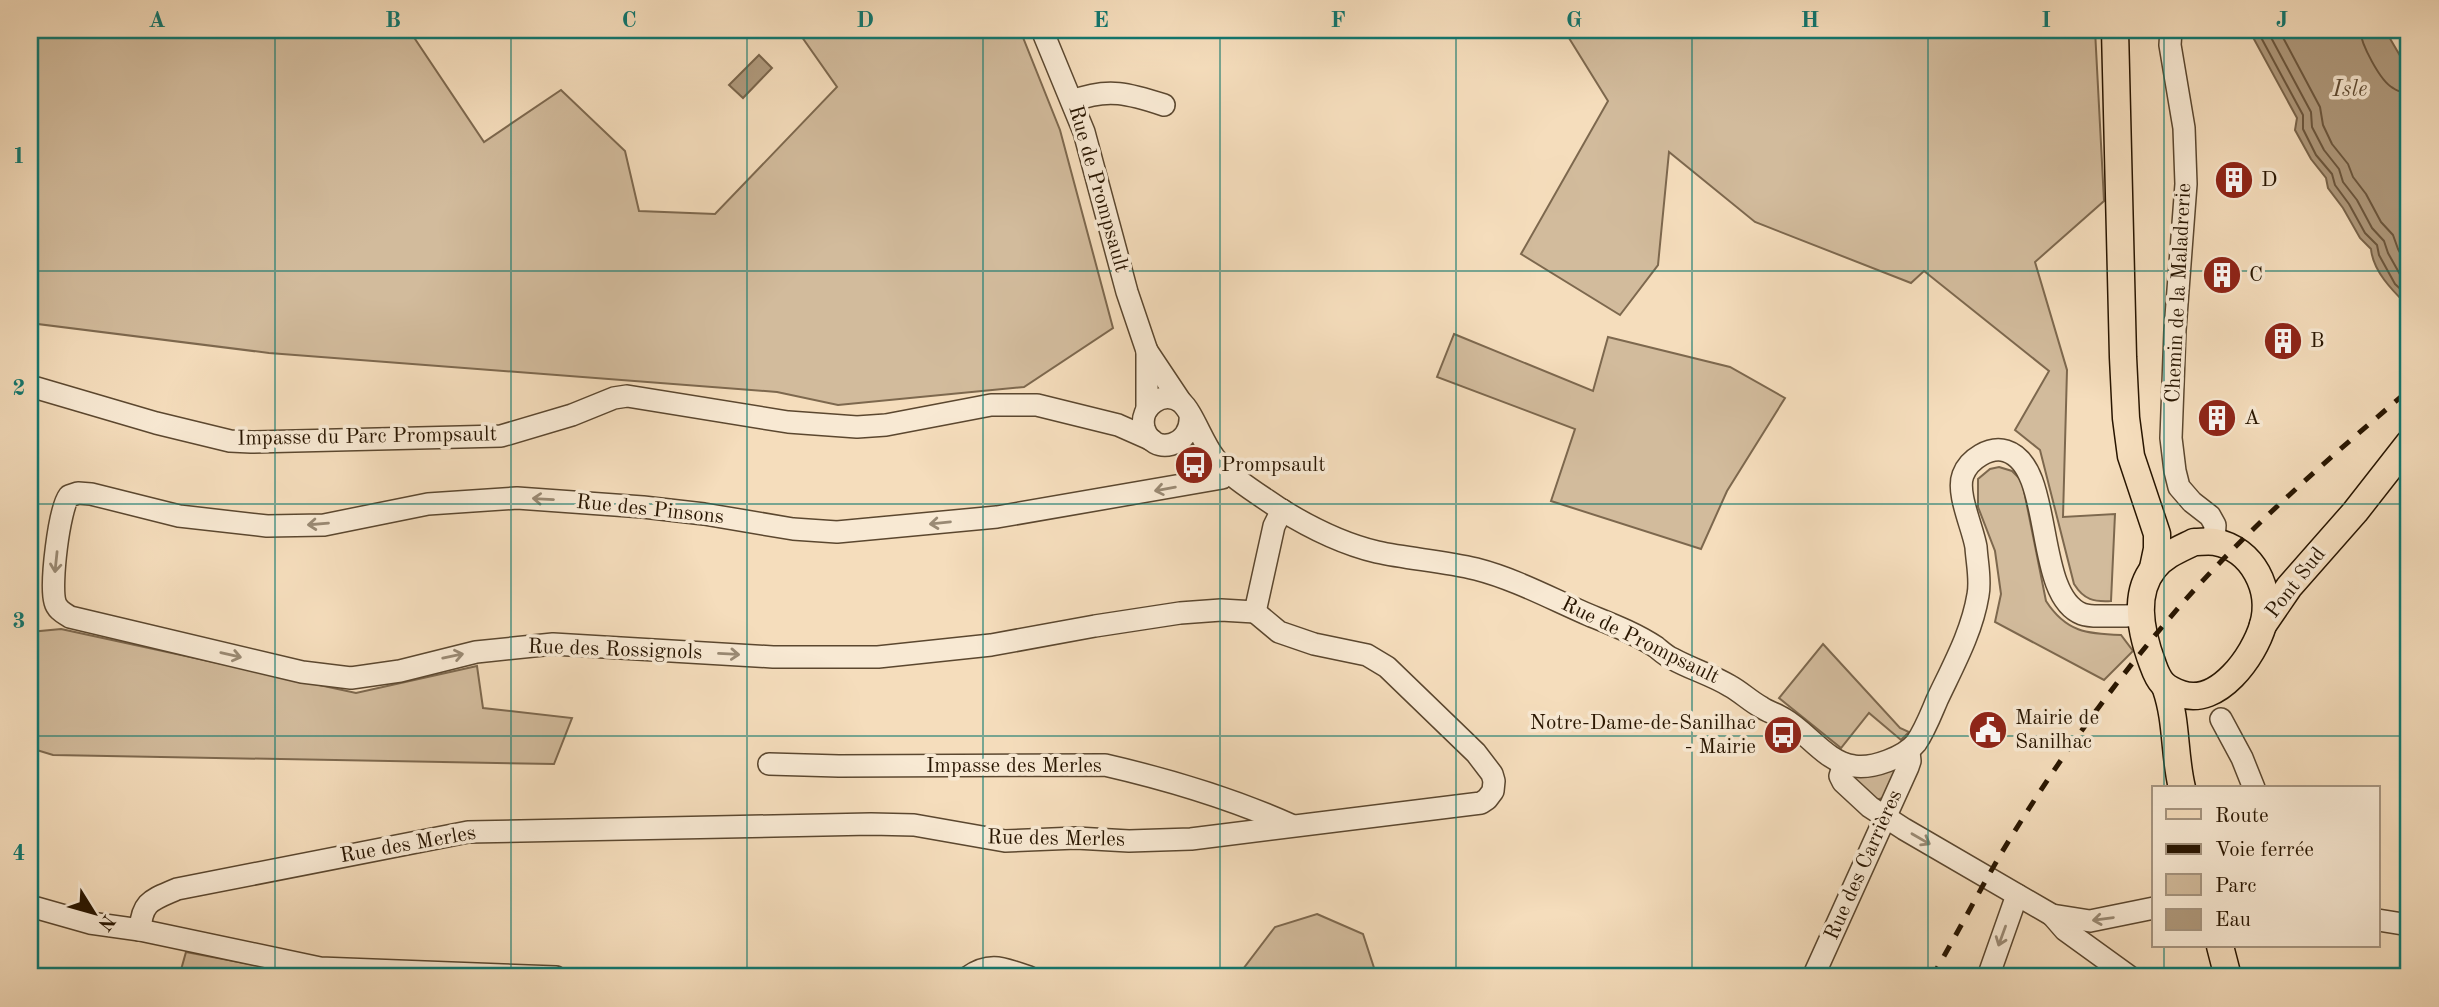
<svg xmlns="http://www.w3.org/2000/svg" width="2439" height="1007" viewBox="0 0 2439 1007" font-family="'Old Standard TT',serif">
  <style>
    .green { fill: #d2bb9c; stroke: #7d684e; stroke-width: 2 }
    .water { fill: #af997c; stroke: #79644a; stroke-width: 2 }
    .lines { fill: none; stroke-linecap: round; stroke-linejoin: round }
    .shore { stroke: #6c573e; stroke-width: 2 }
    .minor-casing { stroke: #5b472f; stroke-width: 24 }
    .major-casing { stroke: #281500; stroke-width: 29 }
    .minor { stroke: #f8e9d3; stroke-width: 21 }
    .major { stroke: #f5ddbc; stroke-width: 26 }
    .rail { stroke: #281500; stroke-width: 5; stroke-dasharray: 12 12; stroke-linecap: butt }
    .oneway { stroke: #9a8a74 }
    .grid { fill: none; stroke: #0f766e; stroke-width: 2; stroke-opacity: 0.55 }
    .labels { text-anchor: middle; dominant-baseline: central; stroke-width: 7; stroke-linejoin: round; paint-order: stroke }
    .poi-label { font-size: 21px; fill: #281500; stroke: #f8e9d3; text-anchor: start }
    .street-label { font-size: 21px; fill: #281500; stroke: #f8e9d3 }
    .water-label { font-size: 23px; font-style: italic; fill: #5e4a32; stroke: #f8e9d3 }
    .neatline { fill: none; stroke: #0f766e; stroke-width: 2.5 }
    .grid-label { font-size: 23px; text-anchor: middle; font-weight: bold; fill: #0f766e }
  </style>
  <rect width="100%" height="100%" fill="#f5ddbc"/>
  <filter id="stains"><feTurbulence type="fractalNoise" baseFrequency=".00286" numOctaves="4"/><feColorMatrix values="0 0 0 0 .2 0 0 0 0 .09 0 0 0 0 .02 0 0 0 .5 -.17"/></filter>
  <radialGradient id="worn" r=".72"><stop offset=".6" stop-color="#630" stop-opacity="0"/><stop offset="1" stop-color="#630" stop-opacity=".3"/></radialGradient>
  <g class="green">
    <polygon points="30,30 409,30 484,142 561,90 625,151 639,211 715,214 837,87 797,30 1020,30 1060,130 1113,328 1024,387 838,405 777,392 269,353 30,323"/>
    <path d="M1564,30H2095L2104,201L2035,262L2067,370L2063,517L2115,514L2111,601C2094,602 2084,600 2074,584L2040,450L2015,430L2049,371L1924,271L1911,283L1755,222L1669,152L1658,265L1620,315L1521,254L1608,101Z"/>
    <polygon points="1454,334 1593,391 1608,337 1730,367 1785,398 1727,491 1701,549 1551,501 1575,429 1437,377"/>
    <path d="M1999,467L2012,471L2022,481L2046,601C2066,632 2087,634 2121,635L2133,651L2104,680L1995,622L2001,594L1995,551L1978,507V479L1990,469Z"/>
    <polygon points="61,629 356,693 477,666 483,708 572,718 554,764 53,755 30,748 30,632"/>
    <polygon points="1823,644 1900,728 1909,732 1901,740 1869,713 1841,748 1779,698"/>
    <polygon points="1899,764 1889,796 1873,801 1852,778"/>
    <polygon points="1317,914 1363,934 1377,977 1237,977 1275,927"/>
    <polygon points="186,952 319,977 179,977"/>
  </g>
  <g class="water">
    <path d="M2249,30H2385L2409,71V307C2394,292 2373,272 2371,249L2360,238L2343,208L2328,188L2326,178L2311,159L2295,130L2297,118Z"/>
    <polygon points="759,55 772,68 743,98 729,85"/>
  </g>
  <g class="lines">
    <g class="shore">
      <polyline points="2257,30 2303,115 2303,129 2316,155 2332,174 2335,185 2349,204 2365,233 2377,245 2379,255 2395,284 2409,297"/>
      <polyline points="2267,30 2311,112 2312,127 2324,150 2339,169 2343,182 2357,200 2372,228 2384,241 2388,253 2402,278 2409,285"/>
      <polyline points="2279,30 2320,107 2323,125 2332,144 2348,164 2353,177 2366,194 2381,222 2393,235 2398,249 2409,269"/>
      <path d="M2360,30C2361,44 2380,81 2393,88C2398,92 2403,92 2409,93"/>
    </g>
    <g class="minor-casing">
      <g id="minor">
        <polyline points="1042,30 1084,132 1127,292 1147,351 1181,402"/>
        <polyline points="2171,30 2170,45 2184,128 2186,184 2175,330 2171,438 2175,471 2179,487 2192,502 2210,516 2215,525 2214,542"/>
        <path d="M1073,101C1108,87 1130,94 1164,105"/>
        <polyline points="30,386 156,423 230,441 251,442 501,436 572,415 614,398 627,396 788,422 857,427 886,425 991,405 1037,405 1118,425 1152,440"/>
        <polyline points="1147,409 1147,351"/>
        <path d="M1190,415C1193,447 1152,457 1144,428C1139,407 1163,389 1181,402C1192,411 1203,443 1214,457C1228,476 1260,495 1280,509C1309,527 1343,544 1377,552C1409,559 1443,561 1476,569C1515,579 1552,599 1589,615C1611,624 1635,633 1656,647C1661,651 1666,656 1673,659C1691,669 1712,675 1730,686C1741,692 1750,701 1761,707C1768,712 1777,714 1784,719C1807,732 1827,763 1854,766C1873,769 1904,757 1916,743C1925,730 1931,714 1937,700C1953,666 1972,632 1978,595C1981,580 1977,563 1976,547C1973,528 1956,493 1963,475C1969,459 1990,446 2006,451C2055,466 2033,595 2082,614C2090,617 2100,616 2108,616C2119,616 2130,617 2140,614"/>
        <path d="M1229,470L1222,478L997,517L837,532L793,529L704,514L643,507L517,498L428,504L324,525L267,526L179,516L91,494L78,493L69,496C59,509 50,585 55,602C57,610 64,613 70,617L302,672L351,678L400,671L476,652L553,644L773,657H878L991,645L1095,626L1180,613L1221,610L1255,612"/>
        <polyline points="1255,612 1274,526 1282,510"/>
        <polyline points="2221,719 2242,758 2254,788"/>
        <path d="M769,764L839,766L1105,765C1166,779 1235,800 1291,825"/>
        <polyline points="1844,764 1840,776 1843,782 1870,807 1904,829 2052,915 2090,921 2154,908"/>
        <polyline points="30,906 90,923 140,930 320,968 556,977"/>
        <polyline points="2052,915 2065,930 2130,977"/>
        <polyline points="2378,920 2409,925"/>
        <path d="M140,930C142,901 152,900 177,889L468,832L871,824L914,825L1005,841L1076,838L1129,841L1191,839L1481,803L1487,799L1493,791L1494,781L1492,774L1476,753L1387,667L1367,655L1314,644L1279,632L1255,612"/>
        <path d="M968,977C991,961 1004,969 1029,977"/>
        <polyline points="1813,977 1908,767 1910,761 1909,752"/>
        <polyline points="1988,977 2017,895"/>
      </g>
    </g>
    <g class="major-casing">
      <g id="major">
        <polyline points="2115,30 2123,357 2126,418 2131,456 2157,534 2157,549 2153,568"/>
        <path d="M2194,542C2201,542 2209,541 2215,542C2253,549 2273,590 2263,625C2254,656 2218,707 2181,694C2164,688 2159,682 2153,665C2142,636 2132,595 2154,568C2164,555 2180,549 2194,542Z"/>
        <polyline points="2263,625 2289,587 2355,512 2409,443"/>
        <path d="M2166,689C2177,721 2174,755 2182,788"/>
        <polyline points="2220,946 2228,977"/>
      </g>
    </g>
    <use href="#minor" class="minor"/>
    <use href="#major" class="major"/>
    <path class="rail" d="M1932,977C1956,936 1978,893 2002,852C2058,759 2123,669 2196,588C2262,516 2335,453 2409,390"/>
  </g>
  <defs><path id="oneway-shaft" d="M-6 0H5M1.5-3L5.5 0L1.5 3" fill="none" stroke-width="1.6" stroke-linecap="round" stroke-linejoin="round" transform="scale(1.75)"/></defs>
  <g class="oneway">
    <use href="#oneway-shaft" transform="translate(1165 489) rotate(170)"/>
    <use href="#oneway-shaft" transform="translate(543 499) rotate(-177)"/>
    <use href="#oneway-shaft" transform="translate(940 523) rotate(174)"/>
    <use href="#oneway-shaft" transform="translate(318 524) rotate(175)"/>
    <use href="#oneway-shaft" transform="translate(56 562) rotate(96)"/>
    <use href="#oneway-shaft" transform="translate(729 654) rotate(3)"/>
    <use href="#oneway-shaft" transform="translate(231 655) rotate(13)"/>
    <use href="#oneway-shaft" transform="translate(453 656) rotate(-12)"/>
    <use href="#oneway-shaft" transform="translate(1921 839) rotate(30)"/>
    <use href="#oneway-shaft" transform="translate(2103 919) rotate(172)"/>
    <use href="#oneway-shaft" transform="translate(2002 936) rotate(110)"/>
  </g>
  <path class="grid" d="M275,30V977M511,30V977M747,30V977M983,30V977M1220,30V977M1456,30V977M1692,30V977M1928,30V977M2164,30V788M30,271H2409M30,504H2409M30,736H2409M2164,946V977"/>
  <defs>
    <g id="building-disc" transform="scale(2.0125)"><circle r="9.5" fill="#8f2418" stroke="#f8e9d3"/><path d="M-4-6H4V6H1V3H-1V6H-4ZM-2.5-4.3h1.7v1.8h-1.7ZM.8-4.3h1.7v1.8H.8ZM-2.5-1h1.7V.8h-1.7ZM.8-1h1.7V.8H.8Z" fill="#fff"/></g>
    <g id="bus-disc" transform="scale(2.0125)"><circle r="9.5" fill="#8f2418" stroke="#f8e9d3"/><path d="M-5-6H5V4H4V6H2V4H-2V6H-4V4H-5ZM-3.5-4V0h7V-4ZM-3.5 1.2v1.5H-2V1.2ZM2 1.2v1.5H3.5V1.2Z" fill="#fff"/></g>
    <g id="civic-disc" transform="scale(2.0125)"><circle r="9.5" fill="#8f2418" stroke="#f8e9d3"/><path d="M-.6-6.5H3V-4.5H.6V-3L4-1V1h2V6H-6V1h2V-1L-.6-3ZM-1.2 2.5V6h2.4V2.5Z" fill="#fff"/></g>
  </defs>
  <g fill-rule="evenodd">
    <use href="#building-disc" x="2234" y="180"/>
    <use href="#building-disc" x="2222" y="275"/>
    <use href="#building-disc" x="2283" y="341"/>
    <use href="#building-disc" x="2217" y="418"/>
    <use href="#bus-disc" x="1194" y="465"/>
    <use href="#civic-disc" x="1988" y="730"/>
    <use href="#bus-disc" x="1783" y="735"/>
  </g>
  <g class="labels">
    <g class="poi-label">
      <text x="2261" y="180">D</text>
      <text x="2249" y="275">C</text>
      <text x="2310" y="341">B</text>
      <text x="2244" y="418">A</text>
      <text x="1221" y="465">Prompsault</text>
      <text x="2015" y="718">Mairie de<tspan x="2015" dy="24">Sanilhac</tspan></text>
      <text x="1756" y="723" text-anchor="end">Notre-Dame-de-Sanilhac<tspan x="1756" dy="24">- Mairie</tspan></text>
    </g>
    <g class="street-label">
      <text transform="translate(1098 189) rotate(74)">Rue de Prompsault</text>
      <text transform="translate(2179 293) rotate(-87)">Chemin de la Maladrerie</text>
      <text transform="translate(367 437) rotate(-1)">Impasse du Parc Prompsault</text>
      <text transform="translate(650 510) rotate(6)">Rue des Pinsons</text>
      <text transform="translate(2296 583) rotate(-52)">Pont Sud</text>
      <text transform="translate(1640 641) rotate(26)">Rue de Prompsault</text>
      <text transform="translate(615 650) rotate(2)">Rue des Rossignols</text>
      <text x="1014" y="766">Impasse des Merles</text>
      <text transform="translate(1056 839) rotate(1)">Rue des Merles</text>
      <text transform="translate(408 845) rotate(-10)">Rue des Merles</text>
      <text transform="translate(1864 865) rotate(-66)">Rue des Carrières</text>
    </g>
    <g class="water-label">
      <text x="2350" y="89">Isle</text>
    </g>
  </g>
  <rect width="2439" height="1007" fill="none" stroke="#f5ddbc" stroke-width="77"/>
  <rect x="2152" y="786" width="228" height="161" fill="#f8e9d3" stroke="#a5947f" stroke-width="2"/>
  <rect x="2166" y="809" width="35" height="10" fill="#f5ddbc" stroke="#a5947f" stroke-width="2"/>
  <text x="2215" y="822" font-size="21" fill="#281500">Route</text>
  <rect x="2166" y="844" width="35" height="10" fill="#281500" stroke="#a5947f" stroke-width="2"/>
  <text x="2215" y="856" font-size="21" fill="#281500">Voie ferrée</text>
  <rect x="2166" y="874" width="35" height="21" fill="#d2bb9c" stroke="#a5947f" stroke-width="2"/>
  <text x="2215" y="892" font-size="21" fill="#281500">Parc</text>
  <rect x="2166" y="909" width="35" height="21" fill="#af997c" stroke="#a5947f" stroke-width="2"/>
  <text x="2215" y="926" font-size="21" fill="#281500">Eau</text>
  <g transform="translate(94 913) rotate(127)" stroke="#f8e9d3" stroke-width="5" paint-order="stroke">
  <path d="M0-5L12 26L0 18L-12 26Z" fill="#281500"/>
  <text y="-10" font-size="19" font-weight="bold" text-anchor="middle" fill="#281500">N</text>
  </g>
  <rect x="38" y="38" width="2362" height="930" class="neatline"/>
  <g class="grid-label">
    <text x="157" y="27">A</text>
    <text x="393" y="27">B</text>
    <text x="629" y="27">C</text>
    <text x="865" y="27">D</text>
    <text x="1101" y="27">E</text>
    <text x="1338" y="27">F</text>
    <text x="1574" y="27">G</text>
    <text x="1810" y="27">H</text>
    <text x="2046" y="27">I</text>
    <text x="2282" y="27">J</text>
    <text x="19" y="163">1</text>
    <text x="19" y="395">2</text>
    <text x="19" y="628">3</text>
    <text x="19" y="860">4</text>
  </g>
  <rect width="100%" height="100%" filter="url(#stains)"/>
  <rect width="100%" height="100%" fill="url(#worn)"/>
</svg>
